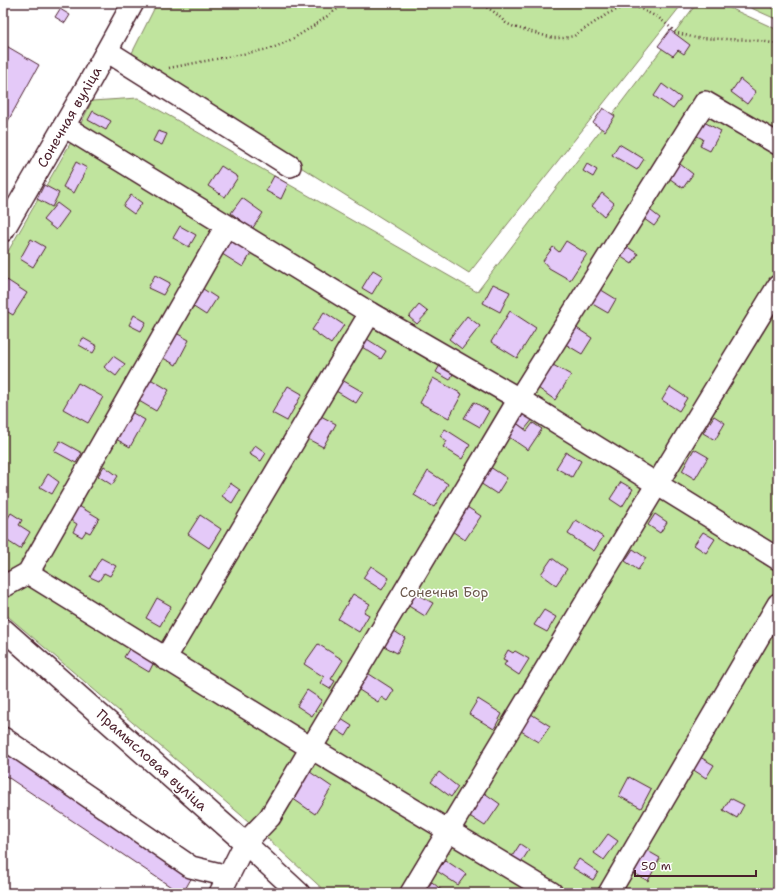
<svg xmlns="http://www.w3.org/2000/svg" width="781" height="896" viewBox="0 0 781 896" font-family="'Shantell Sans',sans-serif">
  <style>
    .green { fill: #c0e49e; stroke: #858264 }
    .building { fill: #e4c9f8; stroke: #4a1f2b }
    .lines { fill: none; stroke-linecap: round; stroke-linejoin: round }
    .minor-casing { stroke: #4a1f2b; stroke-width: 24 }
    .path { stroke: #4a1f2b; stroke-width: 2.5; stroke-dasharray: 1 3; stroke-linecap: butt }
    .minor { stroke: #fff; stroke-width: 21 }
    .labels { text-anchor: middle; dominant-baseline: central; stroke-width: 3; stroke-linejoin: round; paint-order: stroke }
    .street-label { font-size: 14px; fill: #4a1f2b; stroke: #fff }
    .park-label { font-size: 14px; fill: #6d5a4e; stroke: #fff }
  </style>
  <rect width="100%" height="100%" fill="#fff"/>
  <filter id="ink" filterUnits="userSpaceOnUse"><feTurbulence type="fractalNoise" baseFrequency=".025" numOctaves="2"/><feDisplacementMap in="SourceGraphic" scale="8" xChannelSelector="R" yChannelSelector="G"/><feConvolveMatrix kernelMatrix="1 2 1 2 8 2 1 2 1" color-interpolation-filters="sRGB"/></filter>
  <g filter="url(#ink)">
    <g class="green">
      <polygon points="157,3 683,3 469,273 129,59"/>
      <polygon points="697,3 719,3 778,30 778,893 327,893 255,827 3,612 3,260 74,137 92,101 138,98 477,292"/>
      <polygon points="740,3 778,3 778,20"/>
    </g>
    <g class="building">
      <polygon points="60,9 70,15 65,23 55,17"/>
      <polygon points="670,30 690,45 684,54 678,50 673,56 658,46"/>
      <polygon points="3,44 39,65 3,130"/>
      <polygon points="740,79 756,92 747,104 731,92"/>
      <polygon points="662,84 681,98 673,109 654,96"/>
      <polygon points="603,108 615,116 605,131 593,123"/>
      <polygon points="93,111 111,121 106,130 88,120"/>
      <polygon points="702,121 721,131 710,151 700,146 703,139 695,135"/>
      <polygon points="158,131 167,134 162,145 153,141"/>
      <polygon points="619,144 644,159 637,170 612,155"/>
      <polygon points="676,161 693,174 683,188 666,176"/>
      <polygon points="76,162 87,168 74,193 63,187"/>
      <polygon points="587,164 597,170 593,177 583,171"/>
      <polygon points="221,166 238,177 225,197 208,186"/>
      <polygon points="274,176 288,184 281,199 266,191"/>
      <polygon points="44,185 59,193 52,207 37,199"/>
      <polygon points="602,193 614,203 604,216 592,206"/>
      <polygon points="131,195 142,203 134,214 123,206"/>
      <polygon points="242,198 263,213 252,229 231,213"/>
      <polygon points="57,203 69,212 56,230 43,220"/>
      <polygon points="646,207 660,218 654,226 640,216"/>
      <polygon points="180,226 196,235 189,247 173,238"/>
      <polygon points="230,236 253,250 243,267 219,252"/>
      <polygon points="31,239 45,247 33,267 20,259"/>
      <polygon points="566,241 587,254 570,280 549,268 543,261 553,247 559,252"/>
      <polygon points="623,244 638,254 632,264 617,254"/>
      <polygon points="373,270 383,276 372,294 362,288"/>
      <polygon points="155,275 170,283 163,295 148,288"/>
      <polygon points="7,280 27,293 13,315 3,309 3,286"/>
      <polygon points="493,284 510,292 500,312 483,303"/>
      <polygon points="200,287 217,298 206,315 189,304"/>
      <polygon points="598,288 616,299 608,313 589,302"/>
      <polygon points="419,305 428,312 417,324 409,317"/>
      <polygon points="510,311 536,328 517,358 491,342"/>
      <polygon points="324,312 344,325 331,344 312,330"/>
      <polygon points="134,315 146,322 141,331 129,325"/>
      <polygon points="467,316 480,326 462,349 449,339"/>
      <polygon points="572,325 592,338 582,354 562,342"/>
      <polygon points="176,333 189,340 176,365 163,358"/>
      <polygon points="83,338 97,346 93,353 79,345"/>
      <polygon points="367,339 386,351 381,359 362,347"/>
      <polygon points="113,356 125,364 116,376 104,367"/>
      <polygon points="442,362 455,369 450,380 436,372"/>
      <polygon points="553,365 571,375 555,400 538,388"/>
      <polygon points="147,377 169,390 156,411 134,398"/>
      <polygon points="433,378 462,394 449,418 420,403"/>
      <polygon points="342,380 363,392 356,403 336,391"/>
      <polygon points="78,383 103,397 88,423 63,409"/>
      <polygon points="288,386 302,394 287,421 272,413"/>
      <polygon points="670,387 687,398 679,411 662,400"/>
      <polygon points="474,402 489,411 480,427 464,418"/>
      <polygon points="131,412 145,420 130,447 116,439"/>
      <polygon points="522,412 533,419 525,429 515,422"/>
      <polygon points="319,415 336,424 323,447 306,438"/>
      <polygon points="714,416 725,423 715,440 703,433"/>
      <polygon points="515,422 527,431 533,423 542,429 528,450 506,435"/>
      <polygon points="445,429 470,445 462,459 443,447 447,441 440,436"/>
      <polygon points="60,441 82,453 76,463 54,451"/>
      <polygon points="255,445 266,453 261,461 249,454"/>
      <polygon points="694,449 708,457 695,479 682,471"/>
      <polygon points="566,452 581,461 572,477 556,468"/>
      <polygon points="104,466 118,476 112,485 98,476"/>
      <polygon points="490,467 507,478 497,494 480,483"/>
      <polygon points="428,471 448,484 434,507 414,495"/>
      <polygon points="48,474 59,482 52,494 40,487"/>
      <polygon points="621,482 633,489 622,507 610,499"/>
      <polygon points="230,483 240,490 232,503 222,496"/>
      <polygon points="77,505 99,518 90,533 86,531 82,537 73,532 77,524 69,519"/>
      <polygon points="467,507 481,516 465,540 452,531"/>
      <polygon points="11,513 22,520 19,525 30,532 20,549 3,538 3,526"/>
      <polygon points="655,514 667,522 660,533 648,525"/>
      <polygon points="200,515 221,529 209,548 188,534"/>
      <polygon points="576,520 603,537 594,551 568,534"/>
      <polygon points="703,532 715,539 706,553 694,545"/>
      <polygon points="633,549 646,558 638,570 625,561"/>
      <polygon points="101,558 116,566 110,576 104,573 99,581 90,577"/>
      <polygon points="552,558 567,569 556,585 541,574"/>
      <polygon points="371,566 389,578 382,590 363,578"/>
      <polygon points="414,593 433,603 425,616 407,605"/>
      <polygon points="353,594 370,604 364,612 369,615 359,632 338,619"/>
      <polygon points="157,598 171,606 160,626 146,618"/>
      <polygon points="544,610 556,617 547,632 534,625"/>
      <polygon points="391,629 405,638 397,653 382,645"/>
      <polygon points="318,644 343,660 331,679 335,681 330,689 320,683 324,677 304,664"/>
      <polygon points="131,646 155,660 149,672 124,657"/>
      <polygon points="508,650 513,653 515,651 529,659 519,675 504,665 507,661 503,659"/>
      <polygon points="366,672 394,690 387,701 381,697 378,702 356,688"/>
      <polygon points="307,690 322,700 312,716 297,706"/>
      <polygon points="478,699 502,714 494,729 469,714"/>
      <polygon points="531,714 550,726 539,742 521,731"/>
      <polygon points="341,719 352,726 346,736 335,729"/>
      <polygon points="3,748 192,877 183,893 180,893 3,774"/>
      <polygon points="700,757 714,765 706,778 692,769"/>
      <polygon points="307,770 332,787 315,814 289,796"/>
      <polygon points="439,772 458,787 451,797 431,782"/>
      <polygon points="629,777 651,789 641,808 619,796"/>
      <polygon points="483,792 500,804 485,826 468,815"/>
      <polygon points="730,798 744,805 737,818 723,810"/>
      <polygon points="608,834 618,841 604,860 594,853"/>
      <polygon points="520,844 529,850 520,864 511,858"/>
      <polygon points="646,850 660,858 648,881 634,873"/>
      <polygon points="579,859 598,872 593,880 573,868"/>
      <polygon points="445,860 466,874 458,885 437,871"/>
      <polygon points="432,882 445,893 423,893"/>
    </g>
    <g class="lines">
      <g class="minor-casing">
        <g id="minor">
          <polyline points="107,51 290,166"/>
          <polyline points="64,126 370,313 519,399 778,559"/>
          <polyline points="3,231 90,81 133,3"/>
          <polyline points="28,573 311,748 552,893"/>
          <polyline points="3,587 28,573 226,226"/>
          <polyline points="3,629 245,843 299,893"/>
          <polyline points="165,659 370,313"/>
          <polyline points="3,738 191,867 228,876"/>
          <polyline points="220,893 245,843 270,817 519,399 705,102 778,144"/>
          <polyline points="411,893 657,484 778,286"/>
          <polyline points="609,893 778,604"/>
        </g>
      </g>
      <g class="path">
        <polyline points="480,3 494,12 506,23 514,27 553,38 563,38 574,36 609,13 626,6 631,6 639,8 659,18 677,33 696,38 754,40 778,44"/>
        <path d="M169,68L269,49C297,40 321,20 346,3"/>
      </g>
      <use href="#minor" class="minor"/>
    </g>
  </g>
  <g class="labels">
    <g class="street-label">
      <text transform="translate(69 117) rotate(-60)">Сонечная вуліца</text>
      <text transform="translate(152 760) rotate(42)">Прамысловая вуліца</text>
    </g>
    <g class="park-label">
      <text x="444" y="592">Сонечны Бор</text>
    </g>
  </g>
  <rect width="781" height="896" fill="none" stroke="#fff" stroke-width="16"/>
  <rect x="8" y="8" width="765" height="880" fill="none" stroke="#4a1f2b" stroke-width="1.5" filter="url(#ink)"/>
  <path d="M635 870v6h121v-6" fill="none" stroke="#4a1f2b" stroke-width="2"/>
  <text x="641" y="870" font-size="12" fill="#4a1f2b" stroke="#ffffff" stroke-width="3" paint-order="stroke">50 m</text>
</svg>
